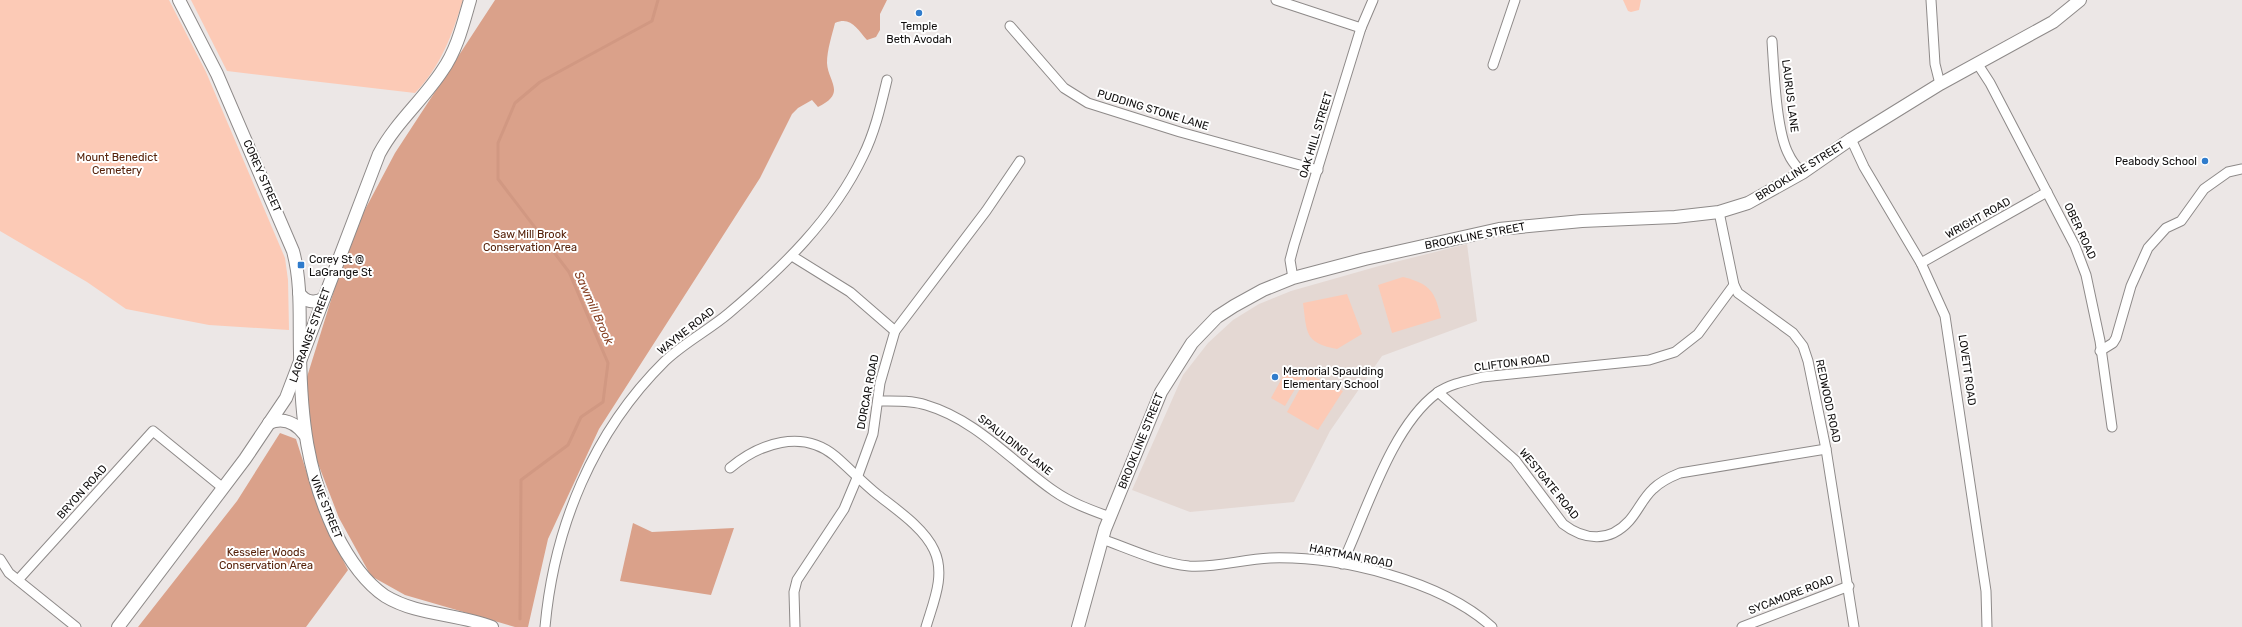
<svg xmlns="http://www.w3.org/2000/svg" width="2242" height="627" viewBox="0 0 2242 627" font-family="Rubik,sans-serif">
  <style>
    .built { fill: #e4d8d3 }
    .green { fill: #fccab6 }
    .forest { fill: #daa18a }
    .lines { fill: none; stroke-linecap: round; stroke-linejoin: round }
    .stream { stroke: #d19882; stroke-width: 3 }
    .street-casing { stroke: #8e8a89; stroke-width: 11 }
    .secondary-casing { stroke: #8e8a89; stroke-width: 14 }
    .street { stroke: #fff; stroke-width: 9 }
    .secondary { stroke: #fff; stroke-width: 12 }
    .poi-dot { fill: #307ccc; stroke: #fff; stroke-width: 1.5 }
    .labels { text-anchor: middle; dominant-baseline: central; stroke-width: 4; stroke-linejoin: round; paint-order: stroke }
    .poi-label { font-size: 11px; fill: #100e0e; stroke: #fff; text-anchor: start }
    .street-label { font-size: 11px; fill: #100e0e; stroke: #fff }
    .park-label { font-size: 11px; fill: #552109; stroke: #fff }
    .water-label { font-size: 12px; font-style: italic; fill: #853e20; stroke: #fff }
  </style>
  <rect width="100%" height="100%" fill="#ece7e6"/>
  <polygon class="built" points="1467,244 1477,321 1382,356 1330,431 1294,502 1190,512 1132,490 1183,375 1208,343 1233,320 1259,304 1291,291 1379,266"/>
  <g class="green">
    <polygon points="0,0 169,0 206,72 285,258 288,280 289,330 209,325 126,309 87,282 0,231"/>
    <path d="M191,0H463C452,35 441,66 415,93L227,71Z"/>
    <polygon points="1623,0 1641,0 1639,10 1631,12 1628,11"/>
    <path d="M1403,277C1431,284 1435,292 1441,318L1392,333L1378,285Z"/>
    <path d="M1347,294L1362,334L1337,349C1304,343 1307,332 1303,303Z"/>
    <polygon points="1287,369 1302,377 1285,406 1271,398"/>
    <polygon points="1308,374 1343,391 1318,430 1287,412"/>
  </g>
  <g class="forest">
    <path d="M495,0H887L880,14V30L876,37L867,40C857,29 851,16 835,23C832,35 827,50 827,63C828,82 847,93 818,107L812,100L798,108L792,114L760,178L599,429L548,539L528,627H515L405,595L371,576L339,518L297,409L351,236L395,153Z"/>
    <polygon points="280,433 296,439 320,514 348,570 306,627 138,627 237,501"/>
    <polygon points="633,523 652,532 734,528 711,595 620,581"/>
  </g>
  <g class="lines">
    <polyline class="stream" points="520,619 521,480 568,445 581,417 603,402 608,363 569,272 498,179 498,143 515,103 540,82 652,21 658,0"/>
    <g class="street-casing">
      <g id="street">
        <polyline points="1276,0 1361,28"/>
        <polyline points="1931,0 1935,64 1940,84"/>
        <polyline points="1010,26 1064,88 1088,103 1180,132 1318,170"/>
        <path d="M1772,41C1774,70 1776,132 1789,155C1792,162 1797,167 1802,173"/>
        <polyline points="1977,63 1990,83 2075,246 2086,275 2100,341 2112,427"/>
        <polyline points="1493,65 1515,0"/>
        <polyline points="1851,139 1864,167 1921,263 1945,316 1986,591 1987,627"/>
        <polyline points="1719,212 1734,285 1738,293 1793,333 1803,346 1808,361 1826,449 1854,627"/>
        <polyline points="792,256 850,292 895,331"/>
        <polyline points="1921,263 2047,192"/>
        <polyline points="1293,278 1290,260 1294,245 1361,28 1373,0"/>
        <polyline points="2100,351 2113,343 2116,338 2131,286 2148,248 2166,228 2181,221 2204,189 2228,172 2242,169"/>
        <path d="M1438,392L1515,460L1563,524C1585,541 1610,542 1629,521C1638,511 1643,498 1653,489C1661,481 1670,477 1680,473L1826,449"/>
        <path d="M878,401C893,401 911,400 926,405C977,420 1012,462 1054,491C1071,503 1091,510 1110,517"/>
        <path d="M730,468C760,443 802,429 835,456C850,469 863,483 878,495C897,510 924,528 934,550C946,575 933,603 926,627"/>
        <path d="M1102,539C1130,549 1159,563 1189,566C1216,568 1243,559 1270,558C1339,556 1440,580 1492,627"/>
        <polyline points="0,559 9,573 76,627"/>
        <path d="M1342,564C1366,513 1391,427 1437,393C1450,384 1466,381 1482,377L1649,360L1675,352L1698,334L1734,285"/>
        <polyline points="18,580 153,431 223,488"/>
        <path d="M545,627C554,527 593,432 665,361C685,342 709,330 729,313C782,268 833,219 863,156C875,132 881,105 887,80"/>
        <polyline points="795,627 794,592 797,580 844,509 857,478 873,434 880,383 895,331 986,211 1020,161"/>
        <polyline points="1742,627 1849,586"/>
      </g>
    </g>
    <g class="secondary-casing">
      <g id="secondary">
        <path d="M179,0L217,74L293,251C302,284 299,319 300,353C301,419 307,472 335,532C347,556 363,581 385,596C418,616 457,613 492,627"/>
        <path d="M299,293C305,302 315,304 324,298"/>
        <path d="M269,423C283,417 296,423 305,435"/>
        <path d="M118,627L245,459L286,398L379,154C396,122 423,100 442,71C457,50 463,24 470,0"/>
        <polyline points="1078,627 1105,529 1161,392 1192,343 1217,317 1234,306 1263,290 1293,278 1365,259 1499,229 1582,221 1675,217 1719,212 1748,203 1802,173 1851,139 1940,84 2053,22 2080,0"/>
      </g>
    </g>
    <use href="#street" class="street"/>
    <use href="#secondary" class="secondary"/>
  </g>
  <g class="poi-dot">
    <circle cx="919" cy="13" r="4"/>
    <circle cx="2205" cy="161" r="4"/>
    <rect x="297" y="261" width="8" height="8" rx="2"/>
    <circle cx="1275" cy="377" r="4"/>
  </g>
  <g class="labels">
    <g class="poi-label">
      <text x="919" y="26" text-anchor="middle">Temple<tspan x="919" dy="13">Beth Avodah</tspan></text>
      <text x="2197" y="161" text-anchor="end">Peabody School</text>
      <text x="309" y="259">Corey St @<tspan x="309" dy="13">LaGrange St</tspan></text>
      <text x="1283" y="371">Memorial Spaulding<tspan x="1283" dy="13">Elementary School</tspan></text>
    </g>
    <g class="street-label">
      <text transform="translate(1790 96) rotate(83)">LAURUS LANE</text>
      <text transform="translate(1153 110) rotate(17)">PUDDING STONE LANE</text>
      <text transform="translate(1316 135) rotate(-73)">OAK HILL STREET</text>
      <text transform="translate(1800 171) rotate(-32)">BROOKLINE STREET</text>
      <text transform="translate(262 176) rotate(66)">COREY STREET</text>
      <text transform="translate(1978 218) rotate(-29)">WRIGHT ROAD</text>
      <text transform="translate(2080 231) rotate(65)">OBER ROAD</text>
      <text transform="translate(1475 236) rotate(-11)">BROOKLINE STREET</text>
      <text transform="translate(686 331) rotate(-38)">WAYNE ROAD</text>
      <text transform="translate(310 335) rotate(-70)">LAGRANGE STREET</text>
      <text transform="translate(1512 363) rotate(-7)">CLIFTON ROAD</text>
      <text transform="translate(1967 370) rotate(82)">LOVETT ROAD</text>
      <text transform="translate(868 392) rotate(-79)">DORCAR ROAD</text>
      <text transform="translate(1828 401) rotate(78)">REDWOOD ROAD</text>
      <text transform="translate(1141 441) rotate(-68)">BROOKLINE STREET</text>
      <text transform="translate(1015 445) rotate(38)">SPAULDING LANE</text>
      <text transform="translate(1549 484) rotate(51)">WESTGATE ROAD</text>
      <text transform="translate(82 492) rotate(-48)">BRYON ROAD</text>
      <text transform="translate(326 507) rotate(68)">VINE STREET</text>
      <text transform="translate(1351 556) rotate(11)">HARTMAN ROAD</text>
      <text transform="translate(1791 595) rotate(-21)">SYCAMORE ROAD</text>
    </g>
    <g class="park-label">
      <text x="117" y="157">Mount Benedict<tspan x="117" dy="13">Cemetery</tspan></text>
      <text x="530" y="234">Saw Mill Brook<tspan x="530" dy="13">Conservation Area</tspan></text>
      <text x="266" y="552">Kesseler Woods<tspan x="266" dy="13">Conservation Area</tspan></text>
    </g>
    <g class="water-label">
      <text transform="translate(594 308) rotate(66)">Sawmill Brook</text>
    </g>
  </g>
</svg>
